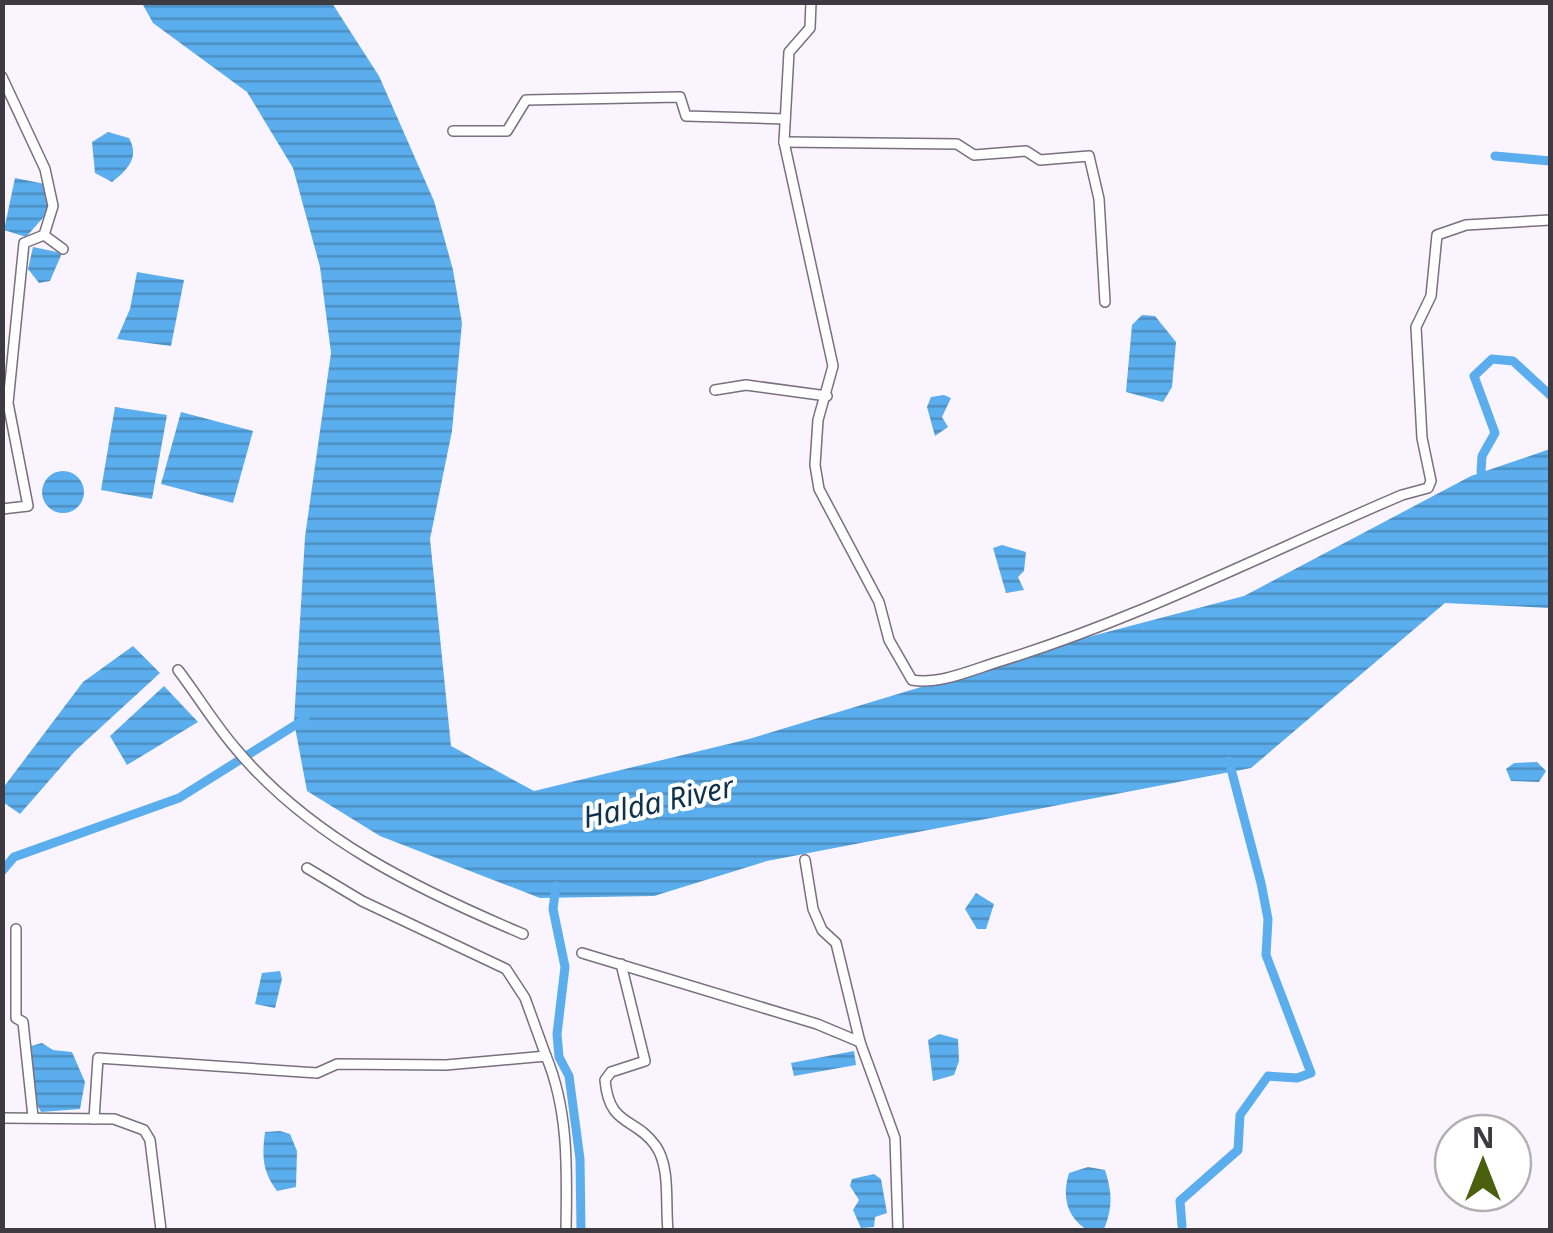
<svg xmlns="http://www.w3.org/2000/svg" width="1553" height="1233" viewBox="0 0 1553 1233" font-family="'Noto Sans',sans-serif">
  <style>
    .water { fill: url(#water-rules) }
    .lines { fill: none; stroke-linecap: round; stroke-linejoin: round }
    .canal { stroke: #5baeed; stroke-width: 9 }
    .minor-casing { stroke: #796f7e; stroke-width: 12 }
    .minor { stroke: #fff; stroke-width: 9 }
    .labels { text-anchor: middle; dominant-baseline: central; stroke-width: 8; stroke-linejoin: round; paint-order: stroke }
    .water-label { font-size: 30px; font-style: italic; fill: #0f324c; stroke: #fff }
  </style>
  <defs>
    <pattern id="water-rules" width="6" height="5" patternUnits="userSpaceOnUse" patternTransform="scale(2.5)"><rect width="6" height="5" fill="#5baeed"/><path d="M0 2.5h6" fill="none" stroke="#4d8fc2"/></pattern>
  </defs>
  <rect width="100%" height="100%" fill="#faf4fe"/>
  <g class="water">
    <polygon points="142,3 332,3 379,76 434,201 453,270 462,323 452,431 430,539 451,746 534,791 749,739 1073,641 1244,596 1471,476 1550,449 1550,608 1445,603 1251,768 767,861 654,896 540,898 380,836 307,791 294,722 305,537 331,353 320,267 293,168 247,92 153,23"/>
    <path d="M108,132L129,138C140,158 127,170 112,182L95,173L92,142Z"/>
    <polygon points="15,178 45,184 49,211 26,237 4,230"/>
    <polygon points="33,247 62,253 50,281 39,283 28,269"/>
    <polygon points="137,272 184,280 171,346 117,339 130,309"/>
    <polygon points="1142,315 1155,316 1176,342 1172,387 1163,402 1126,392 1132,325"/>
    <polygon points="944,395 951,398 942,417 948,427 935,436 927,407 931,397"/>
    <polygon points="115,407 167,415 152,499 101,490"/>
    <polygon points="181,412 253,431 233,503 161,484"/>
    <circle cx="63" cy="492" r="21"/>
    <polygon points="1002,545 1026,552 1024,571 1018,577 1024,590 1006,593 993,548"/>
    <polygon points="133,646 160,673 75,751 20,814 3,802 3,788 83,682"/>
    <polygon points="164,686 198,722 127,765 110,736"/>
    <polygon points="1537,762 1546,771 1539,782 1511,781 1506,769 1514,763"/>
    <polygon points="976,893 994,904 986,929 977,929 965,909"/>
    <polygon points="280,971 282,979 275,1008 255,1004 262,973"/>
    <polygon points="939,1034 958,1039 959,1061 954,1075 933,1081 928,1040"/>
    <polygon points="42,1043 53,1050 72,1052 85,1082 80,1109 41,1112 35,1101 31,1046"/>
    <polygon points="854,1051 856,1065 794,1076 791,1063"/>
    <path d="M280,1131L290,1134L297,1151L296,1187L277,1191C262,1171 262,1156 265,1132Z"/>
    <path d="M1088,1167L1105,1170C1112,1192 1113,1207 1104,1229L1087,1230C1066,1216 1062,1196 1069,1173Z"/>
    <polygon points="874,1174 881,1179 887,1213 875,1217 874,1227 861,1228 853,1210 859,1200 850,1186 852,1179"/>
  </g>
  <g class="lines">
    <g class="canal">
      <polyline points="1495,156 1550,161"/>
      <polyline points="1481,472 1482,456 1495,433 1474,376 1492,359 1513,361 1550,395"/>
      <polyline points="2,871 14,857 179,798 305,719"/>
      <polyline points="556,886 553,909 565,967 557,1034 559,1057 569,1076 580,1159 581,1230"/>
      <polyline points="1182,1226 1180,1201 1238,1150 1240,1115 1268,1076 1297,1078 1311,1073 1266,955 1268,919 1261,883 1229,761"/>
    </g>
    <g class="minor-casing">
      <g id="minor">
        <path d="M811,2L810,28L789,52L784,142L833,366L818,420L815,465L819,489L879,602L889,640L912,680C940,685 974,669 1001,661C1140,618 1268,552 1402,495L1428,488L1431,481L1422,438L1416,327L1431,296L1437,235L1466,225L1550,220"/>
        <polyline points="2,77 45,169 53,206 44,235 24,243 8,403 28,506 2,509"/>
        <polyline points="453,131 507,131 526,100 680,97 686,116 785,119"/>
        <polyline points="784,142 957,144 974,155 1026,151 1040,160 1089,156 1099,199 1105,302"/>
        <polyline points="44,235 63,249"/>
        <polyline points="715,390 746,385 827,396"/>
        <path d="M178,670C198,696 215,725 237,750C312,839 417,889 523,934"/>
        <polyline points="805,860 813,909 822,930 836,943 860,1042"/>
        <polyline points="307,868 362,901 506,969 525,998 546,1056"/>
        <polyline points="16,929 16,1018 23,1022 33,1117"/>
        <polyline points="582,953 817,1024 860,1042 895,1138 898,1230"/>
        <path d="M621,964L645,1061L611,1072L605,1080C609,1127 635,1117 655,1145C671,1166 665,1205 668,1230"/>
        <polyline points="2,1118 114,1119 144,1130 150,1140 161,1230"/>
        <path d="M94,1119L98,1058L317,1073L337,1064L446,1065L546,1056C569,1111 567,1171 566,1230"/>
      </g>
    </g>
    <use href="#minor" class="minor"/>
  </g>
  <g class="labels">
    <g class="water-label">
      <text transform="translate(658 801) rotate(-12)">Halda River</text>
    </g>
  </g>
  <rect width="1553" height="1233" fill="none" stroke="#3e3a41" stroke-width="10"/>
  <g transform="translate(1483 1163)"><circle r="48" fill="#ffffff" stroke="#b2b0b3" stroke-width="2.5"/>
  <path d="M0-8L18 38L0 25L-18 38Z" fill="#4a600c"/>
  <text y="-15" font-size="28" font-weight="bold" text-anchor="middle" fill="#3e3a41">N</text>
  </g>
</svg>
